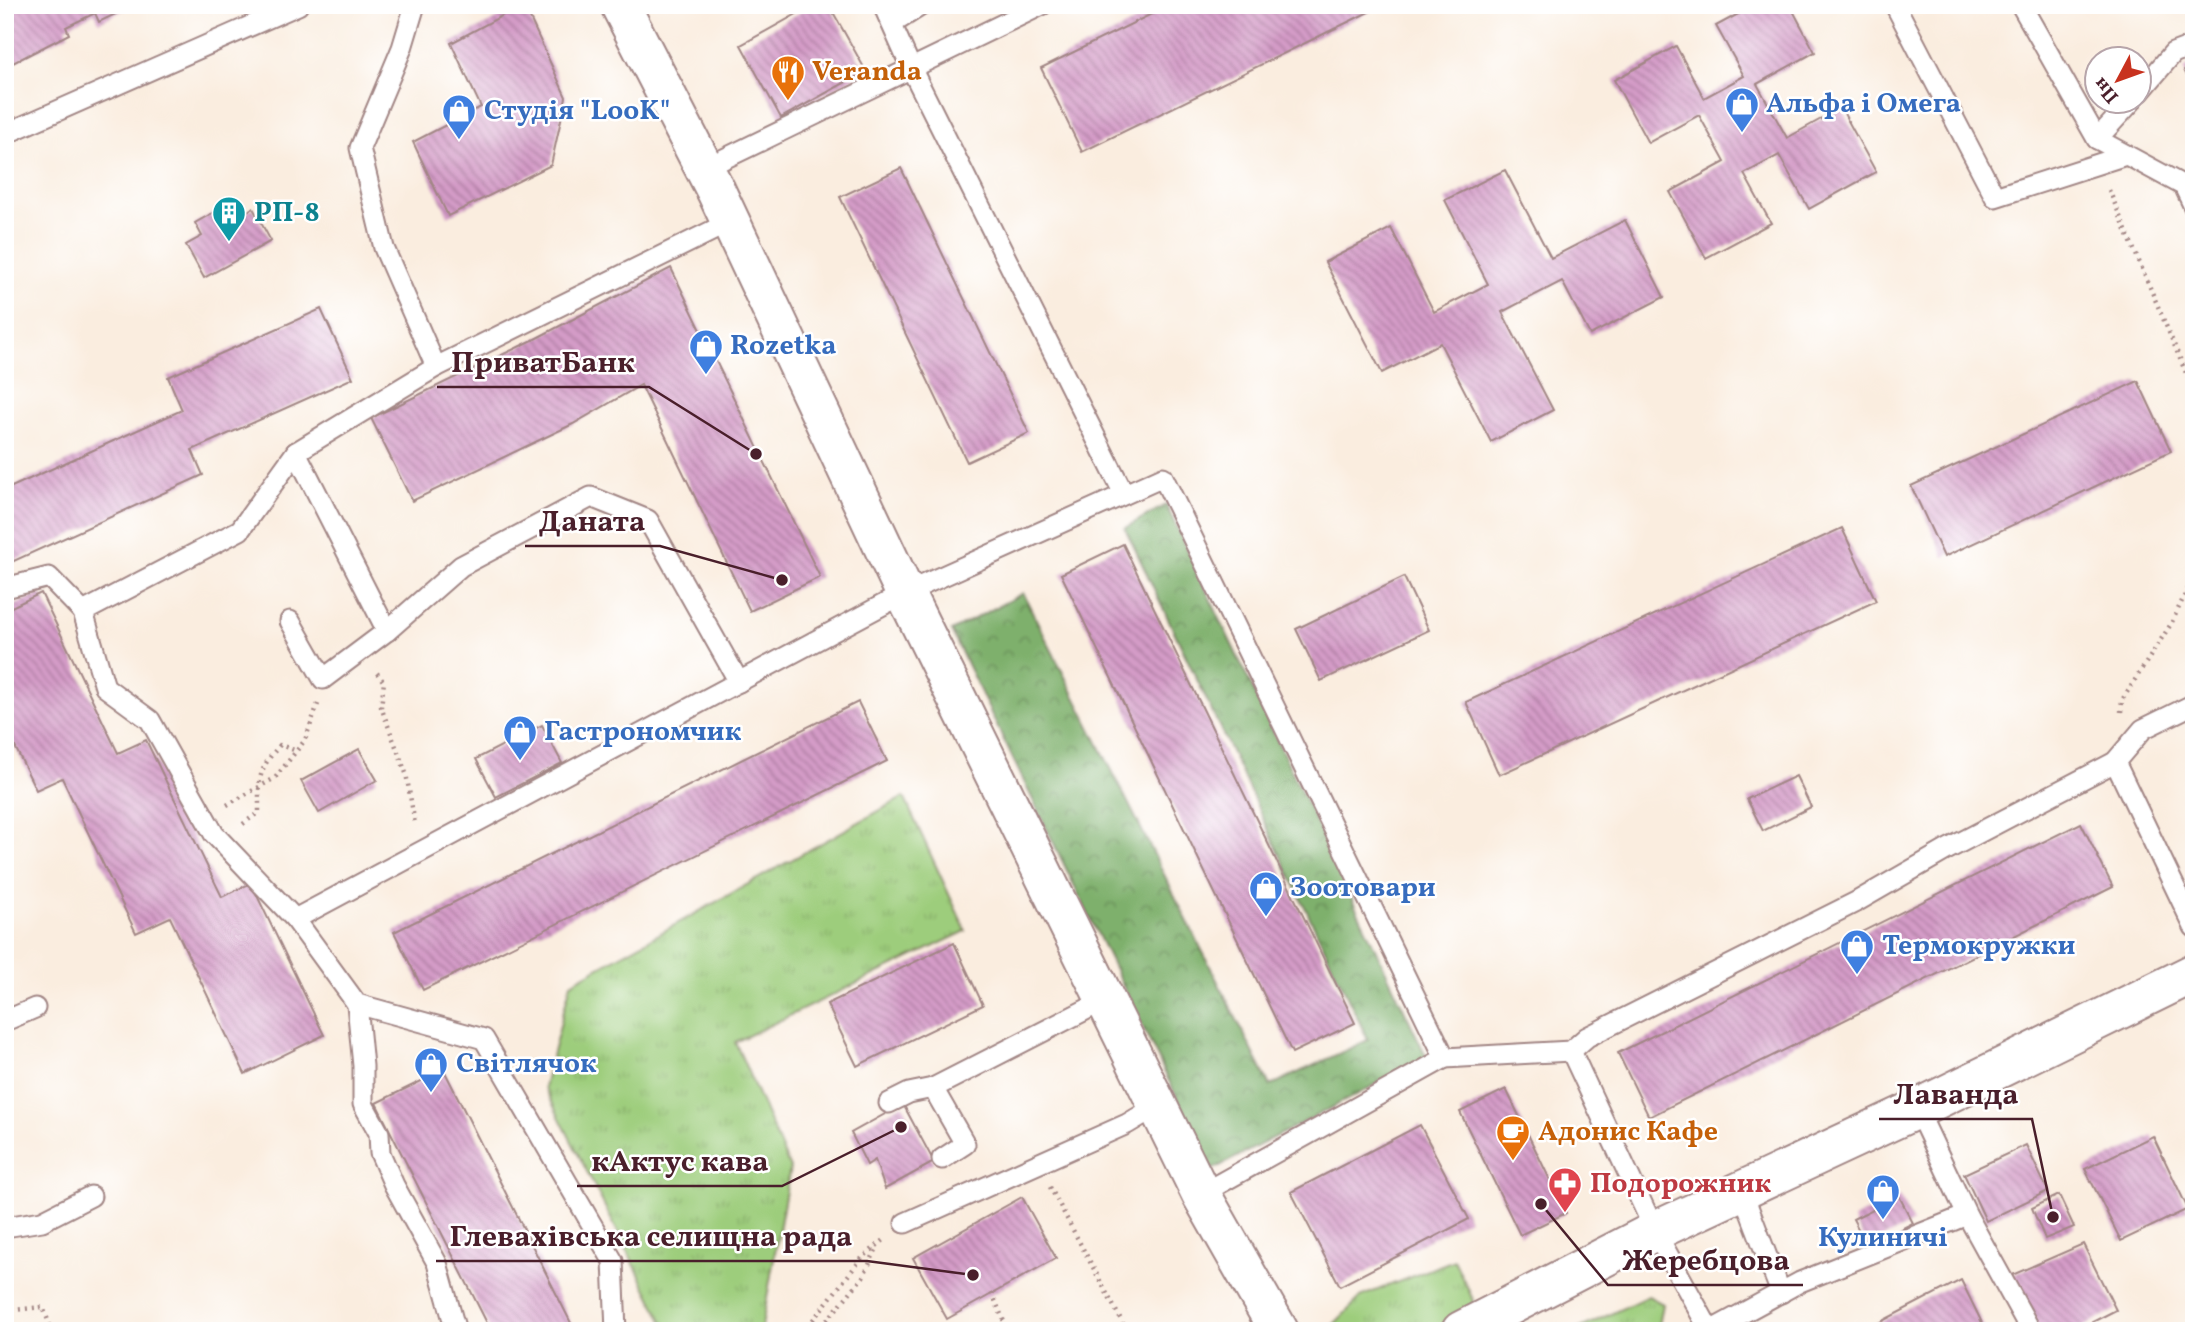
<svg xmlns="http://www.w3.org/2000/svg" width="2199" height="1336" viewBox="0 0 2199 1336" font-family="Vollkorn,serif">
  <style>
    .grass { fill: url(#grass-tufts); stroke: #747654; stroke-width: 2 }
    .forest { fill: url(#forest-crowns); stroke: #64684c; stroke-width: 2 }
    .building { fill: url(#building-back-hatch) }
    .lines { fill: none; stroke-linecap: round; stroke-linejoin: round }
    .service-casing { stroke: #a28685; stroke-width: 23 }
    .minor-casing { stroke: #a28685; stroke-width: 42 }
    .path { stroke: #a28685; stroke-width: 4.5; stroke-dasharray: 2 5; stroke-linecap: butt }
    .service { stroke: #fff; stroke-width: 19 }
    .minor { stroke: #fff; stroke-width: 38 }
    .labels { text-anchor: middle; dominant-baseline: central; stroke-width: 5; stroke-linejoin: round; paint-order: stroke }
    .food-label { font-size: 28px; font-weight: bold; fill: #c56008; stroke: #fff; text-anchor: start }
    .shop-label { font-size: 28px; font-weight: bold; fill: #366cbe; stroke: #fff; text-anchor: start }
    .culture-label { font-size: 28px; font-weight: bold; fill: #0d838f; stroke: #fff; text-anchor: start }
    .health-label { font-size: 28px; font-weight: bold; fill: #be3a42; stroke: #fff; text-anchor: start }
    .leader { fill: none; stroke: #4a1f2b; stroke-width: 2.5 }
    .callout-dot { fill: #4a1f2b; stroke: #fff; stroke-width: 2.5 }
    .callout-label { font-size: 30px; text-anchor: middle; font-weight: bold; fill: #4a1f2b; stroke: #fff; stroke-width: 5; stroke-linejoin: round; paint-order: stroke }
  </style>
  <defs>
    <pattern id="grass-tufts" width="24" height="20" patternUnits="userSpaceOnUse" patternTransform="scale(1.75)"><rect width="24" height="20" fill="#9dcd7c"/><path d="M3 7l-1-3M5 7V3M7 7l1-3M15 17l-1-3M17 17v-4M19 17l1-3" fill="none" stroke="#89b06b"/></pattern>
    <pattern id="forest-crowns" width="20" height="18" patternUnits="userSpaceOnUse" patternTransform="scale(1.75)"><rect width="20" height="18" fill="#7eb06c"/><path d="M2 6a3 3 0 1 1 6 0M12 15a3 3 0 1 1 6 0" fill="none" stroke="#698f59"/></pattern>
    <pattern id="building-back-hatch" width="6" height="6" patternUnits="userSpaceOnUse" patternTransform="scale(1.75)"><rect width="6" height="6" fill="#d49bc7"/><path d="M-1 5l2 2M0 0l6 6M5-1l2 2" fill="none" stroke="#ae7ea2"/></pattern>
  </defs>
  <rect width="100%" height="100%" fill="#fff"/>
  <filter id="ink" filterUnits="userSpaceOnUse"><feTurbulence type="fractalNoise" baseFrequency=".0143" numOctaves="2"/><feDisplacementMap in="SourceGraphic" scale="14" xChannelSelector="R" yChannelSelector="G"/><feConvolveMatrix kernelMatrix="1 2 1 2 8 2 1 2 1" color-interpolation-filters="sRGB"/></filter>
  <filter id="wash" filterUnits="userSpaceOnUse"><feTurbulence type="fractalNoise" baseFrequency=".00686" numOctaves="4" result="noise"/><feDisplacementMap in="SourceGraphic" scale="28" xChannelSelector="R" yChannelSelector="G"/><feGaussianBlur stdDeviation="1.57" result="paint"/><feColorMatrix in="noise" values="0 0 0 0 0 0 0 0 0 0 0 0 0 0 0 0 0 1.4 0 .05"/><feComposite in="paint" operator="in"/></filter>
  <g filter="url(#wash)">
    <rect width="100%" height="100%" fill="#faeddf"/>
    <g class="grass">
      <polygon points="904,797 966,931 735,1042 790,1168 762,1326 754,1331 668,1331 544,1087 571,983"/>
      <polygon points="1454,1260 1477,1308 1431,1331 1327,1331 1362,1296"/>
      <polygon points="1648,1296 1663,1304 1658,1331 1575,1331"/>
    </g>
    <polygon class="forest" points="1166,505 1427,1058 1212,1170 951,631 1023,593 1270,1086 1368,1040 1125,528"/>
    <g id="blocks">
      <g class="building">
        <polygon points="5,5 134,5 99,22 95,13 66,27 69,34 5,67"/>
        <polygon points="522,5 524,5 566,97 551,165 448,216 413,142 481,107 451,43"/>
        <polygon points="813,5 829,5 866,71 781,118 741,45"/>
        <polygon points="1170,5 1383,5 1082,152 1041,68"/>
        <polygon points="1755,5 1790,5 1815,52 1757,84 1787,138 1841,108 1876,172 1809,209 1779,155 1744,174 1771,223 1706,258 1670,192 1725,162 1699,115 1648,143 1614,80 1676,46 1704,98 1744,76 1716,26"/>
        <polygon points="2194,64 2194,89 2184,70"/>
        <polygon points="901,168 1029,433 967,462 840,197"/>
        <polygon points="1505,170 1551,258 1625,220 1664,297 1590,335 1562,281 1502,312 1553,410 1491,442 1440,343 1382,373 1325,262 1391,228 1434,312 1488,284 1445,200"/>
        <polygon points="227,205 234,218 253,208 271,241 204,278 186,245 202,236 195,223"/>
        <polygon points="671,268 820,577 750,611 641,385 573,424 412,501 371,418 533,340"/>
        <polygon points="321,309 353,378 192,450 203,475 5,565 5,490 182,410 168,377"/>
        <polygon points="2138,381 2171,451 1944,557 1911,486"/>
        <polygon points="1842,528 1876,601 1499,775 1466,702"/>
        <polygon points="1123,544 1355,1023 1292,1053 1061,574"/>
        <polygon points="1404,577 1429,630 1321,681 1296,629"/>
        <polygon points="41,593 118,753 146,740 222,897 251,883 324,1035 245,1074 170,917 136,933 62,778 36,790 5,726 5,610"/>
        <polygon points="858,702 887,761 423,990 394,932"/>
        <polygon points="542,725 562,763 496,797 476,759"/>
        <polygon points="359,749 377,780 319,813 301,781"/>
        <polygon points="1796,776 1811,807 1763,831 1747,799"/>
        <polygon points="2081,823 2113,887 1649,1117 1618,1053"/>
        <polygon points="954,943 983,1005 857,1066 827,1004"/>
        <polygon points="444,1070 575,1331 491,1331 376,1103"/>
        <polygon points="1506,1089 1566,1213 1520,1235 1460,1112"/>
        <polygon points="903,1104 934,1162 885,1189 875,1160 867,1165 851,1133"/>
        <polygon points="1420,1125 1469,1219 1340,1286 1291,1192"/>
        <polygon points="2153,1136 2188,1209 2121,1241 2085,1169"/>
        <polygon points="2026,1145 2048,1191 1986,1221 1964,1174"/>
        <polygon points="2059,1195 2074,1227 2045,1239 2032,1208"/>
        <polygon points="1899,1196 1913,1223 1867,1246 1853,1219"/>
        <polygon points="1022,1197 1056,1258 947,1319 913,1258"/>
        <polygon points="2083,1244 2116,1310 2075,1331 2041,1331 2010,1276"/>
        <polygon points="1961,1280 1986,1331 1863,1331"/>
      </g>
    </g>
  </g>
  <g filter="url(#ink)">
    <use href="#blocks" fill-opacity="0" stroke="#a28685" stroke-width="2"/>
    <g class="lines">
      <g class="service-casing">
        <g id="service">
          <polyline points="415,5 402,48 360,148 384,248 436,367"/>
          <polyline points="883,5 912,70 1124,494"/>
          <polyline points="1895,5 1995,197 2126,155"/>
          <polyline points="2021,5 2097,139 2184,186 2194,207"/>
          <polyline points="892,24 922,5"/>
          <polyline points="2140,92 2173,53 2194,45"/>
          <polyline points="5,134 298,5"/>
          <polyline points="2097,139 2131,102"/>
          <polyline points="703,169 1042,5"/>
          <polyline points="730,222 436,367 296,452 240,530 83,612 105,687 150,720 214,834 295,919 905,593 1163,477 1445,1058 1201,1194"/>
          <polyline points="296,452 387,631 461,566 591,497 648,520 739,682"/>
          <polyline points="5,588 49,577 83,612"/>
          <polyline points="290,621 323,679 387,631"/>
          <polyline points="2194,704 2143,729 2115,762 2194,927"/>
          <polyline points="295,919 357,1004 484,1039 613,1261 616,1331"/>
          <polyline points="357,1004 363,1066 363,1104 379,1133 380,1153 394,1185 437,1263 456,1331"/>
          <polyline points="5,1021 35,1008"/>
          <polyline points="1571,1051 1655,1231 1710,1331"/>
          <polyline points="1445,1058 1571,1051 1587,1037 1856,902 1948,849 2115,762"/>
          <polyline points="889,1103 909,1093 933,1088"/>
          <polyline points="1917,1109 1967,1215 2031,1331"/>
          <polyline points="942,1159 965,1144 933,1088 1105,1000"/>
          <polyline points="1742,1191 1781,1293"/>
          <polyline points="905,1223 1127,1124 1157,1106"/>
          <polyline points="5,1227 42,1221 91,1196"/>
          <polyline points="1710,1331 1800,1282 1967,1215"/>
        </g>
      </g>
      <g class="minor-casing">
        <g id="minor">
          <polyline points="620,5 716,191 905,593 1201,1194 1279,1331"/>
          <polyline points="1461,1331 1655,1231 1917,1109 2194,973"/>
        </g>
      </g>
      <g class="path">
        <polyline points="2109,190 2194,392"/>
        <polyline points="377,673 384,682 381,707 406,773 415,824"/>
        <polyline points="2121,712 2122,700 2171,624 2194,576"/>
        <polyline points="227,805 275,778 305,740 318,704"/>
        <path d="M243,824L259,812C259,778 257,771 280,745L297,751"/>
        <polyline points="1050,1187 1127,1331"/>
        <polyline points="992,1293 1008,1331"/>
        <polyline points="5,1311 43,1307 52,1331"/>
        <polyline points="804,1331 862,1258 884,1240"/>
        <polyline points="818,1331 863,1277 877,1248"/>
      </g>
      <use href="#service" class="service"/>
      <use href="#minor" class="minor"/>
    </g>
  </g>
  <defs>
    <g id="restaurant-pin" transform="scale(1.75)"><path d="M0 17L-7.5 6A9.5 9.5 0 1 1 7.5 6Z" fill="#e8710a" stroke="#fff"/><path d="M-5-6h1v4h1v-4h1v4h1v-4h1v5L-1.5 .5V6h-2V.5L-5-1ZM5-6V6H3V1.5H1.5Q1.5-4 5-6Z" fill="#fff"/></g>
    <g id="shop-pin" transform="scale(1.75)"><path d="M0 17L-7.5 6A9.5 9.5 0 1 1 7.5 6Z" fill="#3f7fe0" stroke="#fff"/><path d="M-5-2.5h2.3a2.7 3.5 0 0 1 5.4 0H5L5.5 6h-11ZM-1.5-2.5h3a1.5 2.3 0 0 0-3 0Z" fill="#fff"/></g>
    <g id="building-pin" transform="scale(1.75)"><path d="M0 17L-7.5 6A9.5 9.5 0 1 1 7.5 6Z" fill="#0f9aa8" stroke="#fff"/><path d="M-4-6H4V6H1V3H-1V6H-4ZM-2.5-4.3h1.7v1.8h-1.7ZM.8-4.3h1.7v1.8H.8ZM-2.5-1h1.7V.8h-1.7ZM.8-1h1.7V.8H.8Z" fill="#fff"/></g>
    <g id="cafe-pin" transform="scale(1.75)"><path d="M0 17L-7.5 6A9.5 9.5 0 1 1 7.5 6Z" fill="#e8710a" stroke="#fff"/><path d="M-5.5-4.5H6V0H3Q3 3.5 0 3.5H-2.5Q-5.5 3.5-5.5 0ZM3-3.2v2h1.7v-2ZM-6 4.5H4V6H-6Z" fill="#fff"/></g>
    <g id="pharmacy-pin" transform="scale(1.75)"><path d="M0 17L-7.5 6A9.5 9.5 0 1 1 7.5 6Z" fill="#e0444e" stroke="#fff"/><path d="M-2-6h4v4h4v4h-4v4h-4v-4h-4v-4h4Z" fill="#fff"/></g>
  </defs>
  <g fill-rule="evenodd">
    <use href="#restaurant-pin" x="788" y="72"/>
    <use href="#shop-pin" x="1742" y="104"/>
    <use href="#shop-pin" x="459" y="111"/>
    <use href="#building-pin" x="229" y="213"/>
    <use href="#shop-pin" x="706" y="346"/>
    <use href="#shop-pin" x="520" y="732"/>
    <use href="#shop-pin" x="1266" y="888"/>
    <use href="#shop-pin" x="1857" y="946"/>
    <use href="#shop-pin" x="431" y="1064"/>
    <use href="#cafe-pin" x="1513" y="1132"/>
    <use href="#pharmacy-pin" x="1565" y="1184"/>
    <use href="#shop-pin" x="1883" y="1191"/>
  </g>
  <g class="labels">
    <g class="food-label">
      <text x="812" y="72">Veranda</text>
      <text x="1538" y="1132">Адонис Кафе</text>
    </g>
    <g class="shop-label">
      <text x="1766" y="104">Альфа і Омега</text>
      <text x="484" y="111">Студія "LooK"</text>
      <text x="730" y="346">Rozetka</text>
      <text x="544" y="732">Гастрономчик</text>
      <text x="1290" y="888">Зоотовари</text>
      <text x="1882" y="946">Термокружки</text>
      <text x="456" y="1064">Світлячок</text>
      <text x="1883" y="1238" text-anchor="middle">Кулиничі</text>
    </g>
    <g class="culture-label">
      <text x="254" y="213">РП-8</text>
    </g>
    <g class="health-label">
      <text x="1590" y="1184">Подорожник</text>
    </g>
  </g>
  <path class="leader" d="M756 454L649 387H437M782 580L660 546H525M2053 1217L2032 1119H1879M901 1127L782 1186H577M973 1275L867 1261H436M1541 1204L1608 1285H1803"/>
  <g class="callout-dot">
    <circle cx="756" cy="454" r="7"/>
    <circle cx="782" cy="580" r="7"/>
    <circle cx="2053" cy="1217" r="7"/>
    <circle cx="901" cy="1127" r="7"/>
    <circle cx="973" cy="1275" r="7"/>
    <circle cx="1541" cy="1204" r="7"/>
  </g>
  <g class="callout-label">
    <text x="543" y="372">ПриватБанк</text>
    <text x="592" y="531">Даната</text>
    <text x="1956" y="1104">Лаванда</text>
    <text x="680" y="1171">кАктус кава</text>
    <text x="651" y="1246">Глевахівська селищна рада</text>
    <text x="1706" y="1270">Жеребцова</text>
  </g>
  <rect width="2199" height="1336" fill="none" stroke="#fff" stroke-width="28"/>
  <g transform="translate(2118 80) rotate(229)"><circle r="33" fill="#ffffff" stroke="#b7a5aa" stroke-width="2"/>
  <path d="M0-5L12 26L0 18L-12 26Z" fill="#c8321e"/>
  <text y="-10" font-size="19" font-weight="bold" text-anchor="middle" fill="#4a1f2b">Пн</text>
  </g>
</svg>
